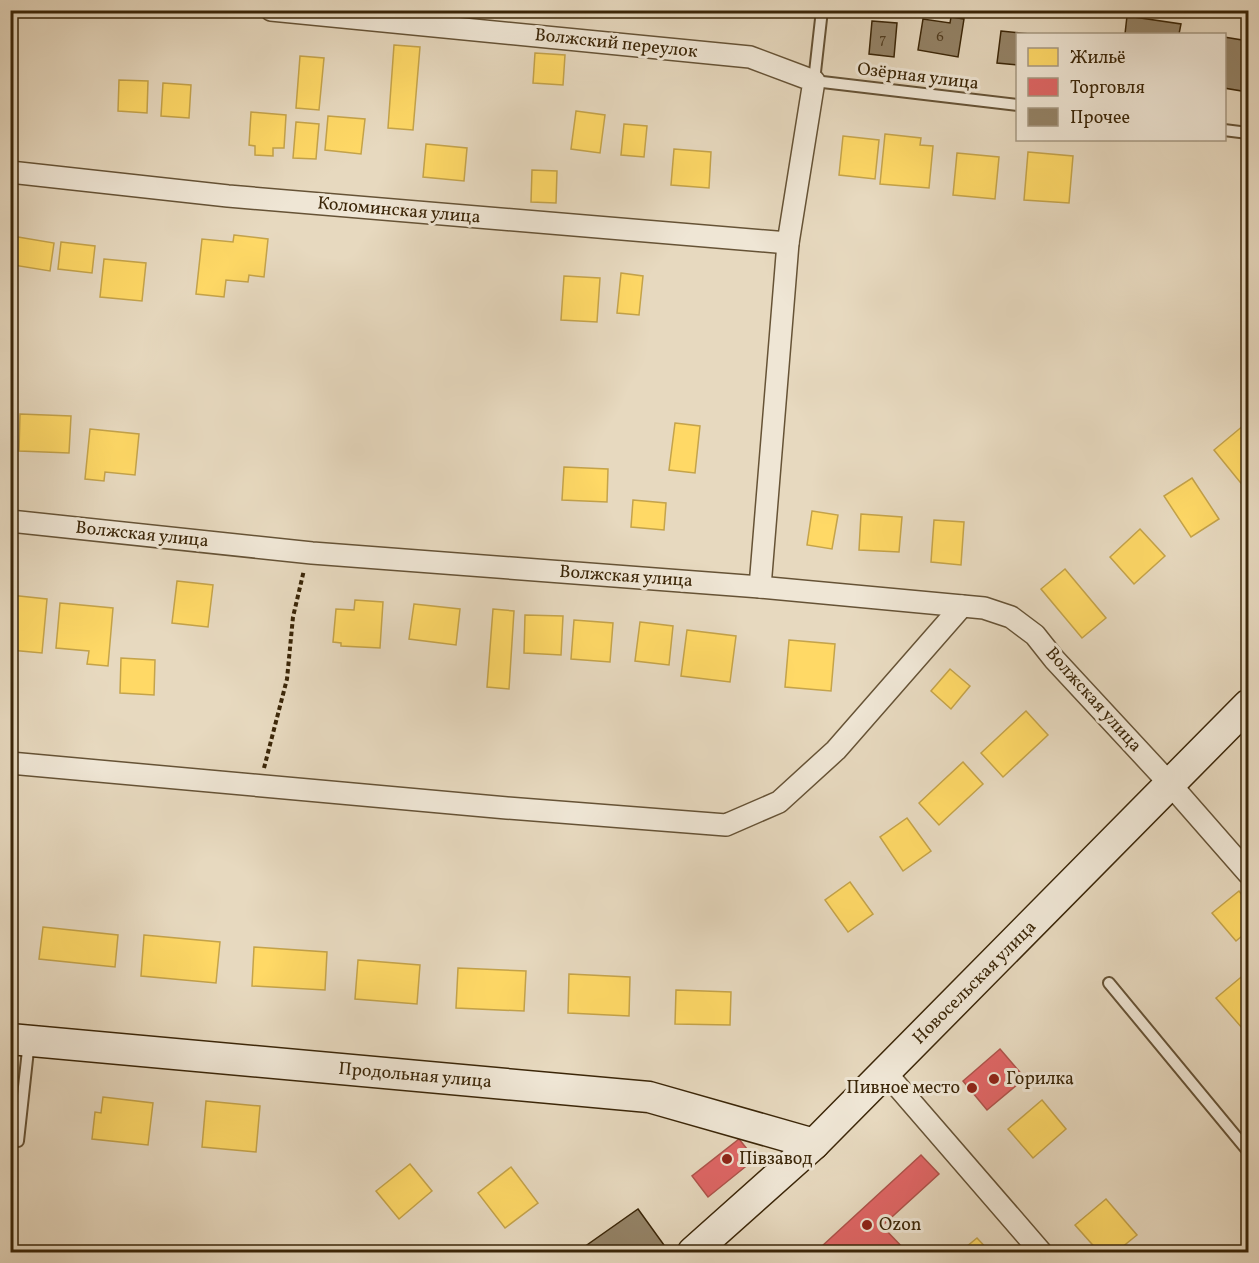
<svg xmlns="http://www.w3.org/2000/svg" width="1259" height="1263" viewBox="0 0 1259 1263" font-family="Vollkorn,serif">
  <style>
    .homes { fill: #ffd966; stroke: #c4a34a; stroke-width: 1.5 }
    .shops { fill: #e06666; stroke: #ae534a; stroke-width: 1.5 }
    .building { fill: #948367; stroke: #3b2608; stroke-width: 1.5 }
    .lines { fill: none; stroke-linecap: round; stroke-linejoin: round }
    .lane-casing { stroke: #665336; stroke-width: 14 }
    .street-casing { stroke: #665336; stroke-width: 24 }
    .secondary-casing { stroke: #3b2608; stroke-width: 33 }
    .path { stroke: #3b2608; stroke-width: 4; stroke-dasharray: 4.5 3; stroke-linecap: butt }
    .lane { stroke: #efe6d5; stroke-width: 10 }
    .street { stroke: #efe6d5; stroke-width: 21 }
    .secondary { stroke: #efe6d5; stroke-width: 30 }
    .poi-dot { fill: #8f2418; stroke: #efe6d5; stroke-width: 2 }
    .labels { text-anchor: middle; dominant-baseline: central; stroke-width: 6; stroke-linejoin: round; paint-order: stroke }
    .number-label { font-size: 15px; fill: #513d20 }
    .street-label { font-size: 18px; fill: #3b2608; stroke: #efe6d5 }
    .poi-label { font-size: 18px; fill: #3b2608; stroke: #efe6d5; text-anchor: start }
  </style>
  <rect width="100%" height="100%" fill="#e7d9bf"/>
  <filter id="stains"><feTurbulence type="fractalNoise" baseFrequency=".00333" numOctaves="4"/><feColorMatrix values="0 0 0 0 .2 0 0 0 0 .09 0 0 0 0 .02 0 0 0 .5 -.17"/></filter>
  <radialGradient id="worn" r=".72"><stop offset=".6" stop-color="#630" stop-opacity="0"/><stop offset="1" stop-color="#630" stop-opacity=".3"/></radialGradient>
  <g class="homes">
    <polygon points="394,45 420,47 413,130 388,128"/>
    <polygon points="535,53 565,55 563,85 533,83"/>
    <polygon points="300,56 324,58 319,110 296,108"/>
    <polygon points="119,80 148,81 147,113 118,111"/>
    <polygon points="163,83 191,85 189,118 161,116"/>
    <polygon points="576,111 605,115 600,153 571,149"/>
    <polygon points="251,112 286,115 284,148 273,148 273,156 255,155 255,146 249,145"/>
    <polygon points="328,116 365,119 361,154 325,150"/>
    <polygon points="296,122 319,124 316,159 293,158"/>
    <polygon points="624,124 647,126 644,157 621,155"/>
    <polygon points="885,134 921,138 920,145 933,146 929,188 880,184"/>
    <polygon points="843,136 879,140 875,179 839,175"/>
    <polygon points="426,144 467,148 464,181 423,177"/>
    <polygon points="674,149 711,152 709,188 671,185"/>
    <polygon points="1028,152 1073,156 1069,203 1024,200"/>
    <polygon points="957,153 999,157 995,199 953,195"/>
    <polygon points="532,170 557,171 556,203 531,202"/>
    <polygon points="234,235 268,239 264,277 249,275 248,282 226,280 224,297 196,294 202,239 233,242"/>
    <polygon points="18,237 54,243 50,271 13,265"/>
    <polygon points="61,242 95,246 92,273 58,269"/>
    <polygon points="104,259 146,263 142,301 100,297"/>
    <polygon points="621,273 643,276 639,315 617,313"/>
    <polygon points="564,276 600,278 597,322 561,320"/>
    <polygon points="20,414 71,416 69,453 19,451"/>
    <polygon points="675,423 700,426 695,473 669,470"/>
    <polygon points="1244,425 1248,431 1248,483 1244,487 1214,450"/>
    <polygon points="90,429 139,434 135,475 105,472 104,481 85,479"/>
    <polygon points="564,467 608,469 607,502 562,500"/>
    <polygon points="1192,478 1219,519 1191,537 1164,496"/>
    <polygon points="633,500 666,503 664,530 631,527"/>
    <polygon points="812,511 838,515 832,549 807,545"/>
    <polygon points="861,514 902,517 899,552 859,550"/>
    <polygon points="934,520 964,522 961,565 931,562"/>
    <polygon points="1140,529 1165,556 1134,584 1110,557"/>
    <polygon points="1065,569 1106,618 1082,638 1041,589"/>
    <polygon points="177,581 213,585 208,627 172,623"/>
    <polygon points="10,595 47,599 42,653 10,650"/>
    <polygon points="355,600 383,602 380,648 341,646 341,643 333,642 336,609 354,610"/>
    <polygon points="60,603 113,608 108,666 87,664 89,651 56,648"/>
    <polygon points="414,604 460,609 456,645 409,639"/>
    <polygon points="493,609 514,611 509,689 487,687"/>
    <polygon points="525,615 563,616 561,655 524,653"/>
    <polygon points="574,620 613,623 610,662 571,659"/>
    <polygon points="640,622 673,626 669,665 635,661"/>
    <polygon points="687,630 736,636 730,682 681,676"/>
    <polygon points="789,640 835,644 831,691 785,687"/>
    <polygon points="121,658 155,660 154,695 120,693"/>
    <polygon points="950,669 970,686 951,709 931,691"/>
    <polygon points="1026,711 1048,735 1003,777 981,753"/>
    <polygon points="963,762 983,784 939,825 919,803"/>
    <polygon points="907,818 931,851 903,871 880,837"/>
    <polygon points="850,882 873,914 848,932 825,900"/>
    <polygon points="1239,891 1248,903 1248,931 1236,941 1212,913"/>
    <polygon points="43,927 118,935 115,967 39,959"/>
    <polygon points="144,935 220,942 216,983 141,976"/>
    <polygon points="254,947 327,952 325,990 252,986"/>
    <polygon points="358,960 420,965 417,1004 355,999"/>
    <polygon points="458,968 526,971 524,1011 456,1008"/>
    <polygon points="1246,973 1248,976 1248,1022 1242,1028 1216,998"/>
    <polygon points="569,974 630,977 629,1016 568,1013"/>
    <polygon points="676,990 731,992 730,1025 675,1024"/>
    <polygon points="103,1097 153,1103 148,1145 92,1139 95,1112 101,1113"/>
    <polygon points="1042,1100 1066,1129 1033,1158 1008,1129"/>
    <polygon points="206,1101 260,1106 256,1152 202,1147"/>
    <polygon points="410,1164 432,1191 399,1219 376,1191"/>
    <polygon points="511,1167 538,1203 505,1228 478,1193"/>
    <polygon points="1106,1199 1137,1235 1116,1252 1099,1252 1075,1225"/>
    <polygon points="977,1238 990,1252 960,1252"/>
  </g>
  <g class="shops">
    <polygon points="1000,1049 1025,1078 987,1110 963,1081"/>
    <polygon points="739,1139 755,1159 708,1197 692,1176"/>
    <polygon points="921,1155 939,1174 882,1226 907,1252 826,1252 821,1247"/>
  </g>
  <g class="building">
    <polygon points="617,10 658,10 658,17 616,13"/>
    <polygon points="1127,16 1181,24 1179,34 1125,34"/>
    <polygon points="951,17 964,19 958,57 918,50 923,19 950,23"/>
    <polygon points="872,21 897,23 894,57 869,54"/>
    <polygon points="1001,31 1030,34 1018,34 1018,65 997,63"/>
    <polygon points="1224,37 1248,41 1248,92 1224,88"/>
    <polygon points="638,1209 669,1252 577,1252"/>
  </g>
  <g class="lines">
    <g class="lane-casing">
      <g id="lane">
        <polyline points="822,10 814,81 1018,105"/>
        <polyline points="1224,130 1248,133"/>
        <polyline points="1109,983 1248,1151"/>
        <polyline points="10,1141 18,1141 29,1041"/>
      </g>
    </g>
    <g class="street-casing">
      <g id="street">
        <polyline points="271,10 750,57 814,81 788,243 760,587"/>
        <polyline points="10,172 228,196 788,243"/>
        <polyline points="10,521 312,553 760,587 984,608 1011,617 1035,635 1054,659 1170,784 1248,873"/>
        <polyline points="10,763 507,808 726,825 779,802 836,750 962,606"/>
        <polyline points="886,1073 1041,1252"/>
      </g>
    </g>
    <g class="secondary-casing">
      <g id="secondary">
        <polyline points="10,1039 649,1097 814,1144"/>
        <polyline points="693,1252 814,1144 1248,705"/>
      </g>
    </g>
    <polyline class="path" points="264,768 287,679 293,617 304,570"/>
    <use href="#lane" class="lane"/>
    <use href="#street" class="street"/>
    <use href="#secondary" class="secondary"/>
  </g>
  <g class="poi-dot">
    <circle cx="994" cy="1079" r="6"/>
    <circle cx="972" cy="1088" r="6"/>
    <circle cx="727" cy="1159" r="6"/>
    <circle cx="867" cy="1225" r="6"/>
  </g>
  <g class="labels">
    <g class="number-label">
      <text x="940" y="37">6</text>
      <text x="883" y="39">7</text>
    </g>
    <g class="street-label">
      <text transform="translate(616 44) rotate(6)">Волжский переулок</text>
      <text transform="translate(918 77) rotate(7)">Озёрная улица</text>
      <text transform="translate(399 211) rotate(5)">Коломинская улица</text>
      <text transform="translate(142 535) rotate(6)">Волжская улица</text>
      <text transform="translate(626 577) rotate(4)">Волжская улица</text>
      <text transform="translate(1093 700) rotate(48)">Волжская улица</text>
      <text transform="translate(975 983) rotate(-45)">Новосельская улица</text>
      <text transform="translate(415 1076) rotate(5)">Продольная улица</text>
    </g>
    <g class="poi-label">
      <text x="1006" y="1079">Горилка</text>
      <text x="960" y="1088" text-anchor="end">Пивное место</text>
      <text x="739" y="1159">Пiвзавод</text>
      <text x="879" y="1225">Ozon</text>
    </g>
  </g>
  <rect width="1259" height="1263" fill="none" stroke="#e7d9bf" stroke-width="36"/>
  <rect x="12" y="12" width="1235" height="1239" fill="none" stroke="#3b2608" stroke-width="3"/>
  <rect x="18" y="18" width="1223" height="1227" fill="none" stroke="#3b2608" stroke-width="1.5"/>
  <rect x="1016" y="33" width="210" height="108" fill="#efe6d5" stroke="#a79983" stroke-width="1.5"/>
  <rect x="1028" y="48" width="30" height="18" fill="#ffd966" stroke="#a79983" stroke-width="1.5"/>
  <text x="1070" y="63" font-size="18" fill="#3b2608">Жильё</text>
  <rect x="1028" y="78" width="30" height="18" fill="#e06666" stroke="#a79983" stroke-width="1.5"/>
  <text x="1070" y="93" font-size="18" fill="#3b2608">Торговля</text>
  <rect x="1028" y="108" width="30" height="18" fill="#948367" stroke="#a79983" stroke-width="1.5"/>
  <text x="1070" y="123" font-size="18" fill="#3b2608">Прочее</text>
  <rect width="100%" height="100%" filter="url(#stains)"/>
  <rect width="100%" height="100%" fill="url(#worn)"/>
</svg>
